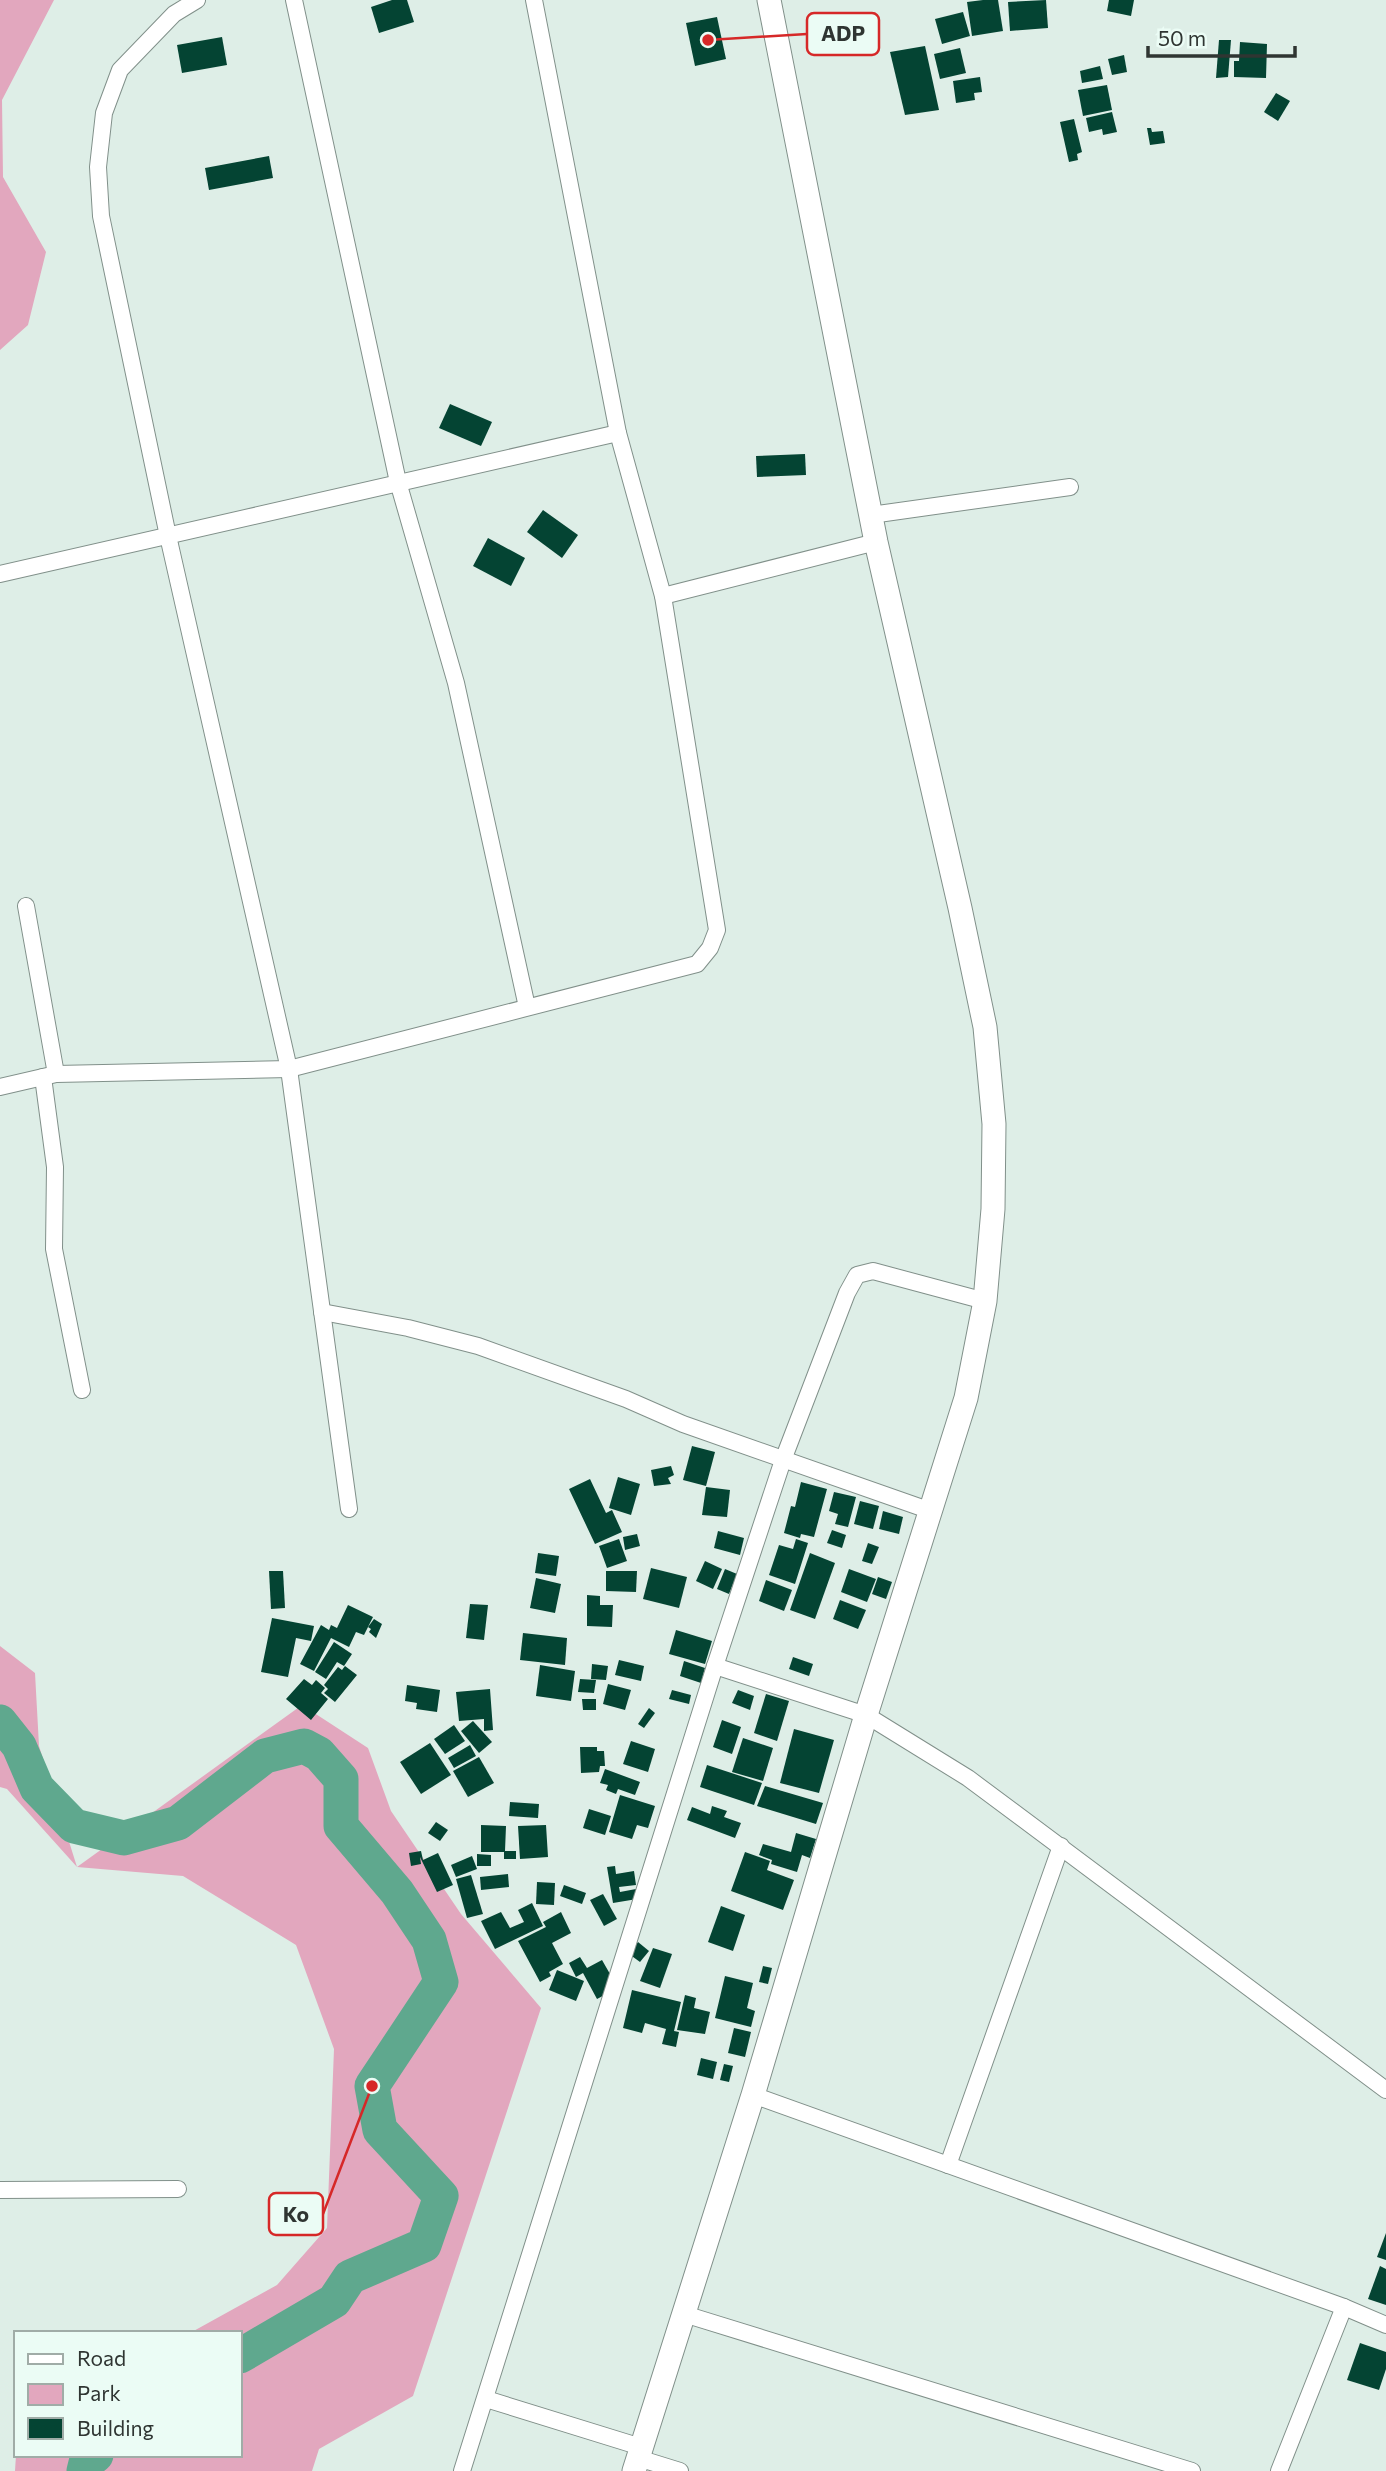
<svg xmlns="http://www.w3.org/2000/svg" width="1386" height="2471" viewBox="0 0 1386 2471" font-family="Commissioner,sans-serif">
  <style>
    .green { fill: #e2a7be }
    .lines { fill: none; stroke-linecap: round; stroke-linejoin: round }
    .river { stroke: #5fa88e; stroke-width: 35 }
    .building { fill: #044433 }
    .minor-casing { stroke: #81908a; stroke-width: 18 }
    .secondary-casing { stroke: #81908a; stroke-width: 25 }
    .minor { stroke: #fff; stroke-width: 16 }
    .secondary { stroke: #fff; stroke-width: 23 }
    .leader { fill: none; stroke: #d62828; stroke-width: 2.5 }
    .callout-dot { fill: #d62828; stroke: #ebfcf5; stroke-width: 2.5 }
    .callout { fill: #ebfcf5; stroke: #d62828; stroke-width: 2.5 }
    .callout-label { font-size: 21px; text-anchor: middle; font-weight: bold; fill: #2f3532 }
  </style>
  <rect width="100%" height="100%" fill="#deeee7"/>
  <g class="green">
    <polygon points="0,0 54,0 2,100 3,177 46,252 28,325 0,350"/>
    <polygon points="0,1646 35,1673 39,1746 77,1867 302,1705 368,1748 391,1811 461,1914 541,2008 413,2396 319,2449 312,2471 15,2471 16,2455 240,2455 240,2333 190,2333 277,2285 327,2228 334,2049 296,1945 183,1876 77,1867 7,1789 0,1787"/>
  </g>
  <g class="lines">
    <g class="river">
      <polyline points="0,1722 19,1746 37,1788 74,1826 124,1838 178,1823 265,1756 304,1746 319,1754 341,1779 341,1826 397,1892 429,1940 441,1982 372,2086 380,2130 441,2196 424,2245 350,2277 334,2301 240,2356"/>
      <polyline points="84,2471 86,2463 96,2455"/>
    </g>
  </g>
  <g class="building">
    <polygon points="392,0 407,0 414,22 379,33 371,7"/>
    <polygon points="983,0 998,0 1003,31 972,36 967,2"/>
    <polygon points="1046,0 1048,28 1010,31 1008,2"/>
    <polygon points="1109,0 1134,0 1131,16 1107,11"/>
    <polygon points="963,12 970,36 942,44 935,19"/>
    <polygon points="717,17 726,59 695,66 686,23"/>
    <polygon points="222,37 227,65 182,73 177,45"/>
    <polygon points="1219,40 1231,40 1228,77 1216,78"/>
    <polygon points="1240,42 1267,44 1266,78 1234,77 1234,61 1239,61"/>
    <polygon points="925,46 939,110 905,115 890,52"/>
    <polygon points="960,48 966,73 940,79 934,54"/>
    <polygon points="1124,55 1127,72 1112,75 1108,59"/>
    <polygon points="1100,66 1103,79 1082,83 1080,71"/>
    <polygon points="980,77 982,92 974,93 975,100 956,103 953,81"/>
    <polygon points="1107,85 1112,110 1083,116 1078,90"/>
    <polygon points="1276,93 1290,101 1278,121 1264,112"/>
    <polygon points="1112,112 1117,132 1103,135 1102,129 1089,132 1086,118"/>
    <polygon points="1074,119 1082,152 1077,154 1078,160 1069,162 1060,122"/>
    <polygon points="1147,128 1151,128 1152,132 1163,131 1165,143 1150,145"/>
    <polygon points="269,156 273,178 209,190 205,168"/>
    <polygon points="450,404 492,422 481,446 439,428"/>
    <polygon points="805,454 806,475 757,477 756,456"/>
    <polygon points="543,510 578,535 562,558 527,532"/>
    <polygon points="488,538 525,558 511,586 473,566"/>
    <polygon points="692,1446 715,1452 706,1486 683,1480"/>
    <polygon points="671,1466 674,1475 668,1478 671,1484 654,1486 651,1470"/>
    <polygon points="618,1477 640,1484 631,1515 609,1508"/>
    <polygon points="590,1479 606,1513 612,1510 622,1532 595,1544 569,1489"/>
    <polygon points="801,1482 827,1489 814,1537 801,1534 800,1538 784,1533 791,1506 795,1507"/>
    <polygon points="706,1487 730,1490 727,1517 702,1515"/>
    <polygon points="834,1492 856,1497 848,1527 835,1524 838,1514 829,1511"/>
    <polygon points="860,1501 879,1506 873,1529 854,1524"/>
    <polygon points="883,1511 903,1517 899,1534 879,1529"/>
    <polygon points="832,1530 846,1535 842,1548 827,1543"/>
    <polygon points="718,1531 744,1538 740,1555 714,1548"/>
    <polygon points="637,1534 640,1546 625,1550 623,1537"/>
    <polygon points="619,1539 627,1561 607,1568 599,1546"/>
    <polygon points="796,1539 808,1543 795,1584 769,1575 779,1545 793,1549"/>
    <polygon points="868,1543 879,1547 872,1564 862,1561"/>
    <polygon points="538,1553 559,1556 556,1576 535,1573"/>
    <polygon points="810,1553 835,1563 815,1619 790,1610"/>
    <polygon points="705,1561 722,1569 713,1589 696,1581"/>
    <polygon points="651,1568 687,1577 679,1608 643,1599"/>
    <polygon points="725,1569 737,1574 729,1594 717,1589"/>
    <polygon points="849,1569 876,1579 867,1602 841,1592"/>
    <polygon points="269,1571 283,1571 285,1608 271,1609"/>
    <polygon points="606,1571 637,1571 636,1592 606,1591"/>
    <polygon points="878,1577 892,1582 886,1599 872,1594"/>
    <polygon points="536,1578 561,1584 555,1613 530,1608"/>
    <polygon points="766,1580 792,1590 784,1611 759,1601"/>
    <polygon points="587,1595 600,1596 600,1605 613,1605 612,1627 587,1626"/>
    <polygon points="840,1600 866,1610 858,1629 833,1619"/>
    <polygon points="470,1604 488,1605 484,1640 466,1638"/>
    <polygon points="348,1605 373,1617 364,1635 356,1632 349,1647 331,1638 314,1671 300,1664 321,1625 329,1630 331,1625 337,1628"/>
    <polygon points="272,1618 314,1626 311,1641 296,1638 288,1677 261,1672"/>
    <polygon points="374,1619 382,1624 376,1638 369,1632 371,1629 368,1627"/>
    <polygon points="676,1630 712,1641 705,1664 669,1654"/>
    <polygon points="523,1633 567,1638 565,1665 520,1660"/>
    <polygon points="334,1642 352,1654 344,1666 337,1662 326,1679 315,1672"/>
    <polygon points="793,1657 813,1664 809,1676 789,1669"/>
    <polygon points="619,1660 644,1666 641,1681 615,1675"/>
    <polygon points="684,1661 705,1668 701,1683 680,1676"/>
    <polygon points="592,1664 608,1666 606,1680 591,1679"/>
    <polygon points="540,1665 575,1671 571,1701 536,1696"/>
    <polygon points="345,1666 357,1675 335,1702 324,1693 328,1689 324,1685 338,1667 342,1670"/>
    <polygon points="304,1679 312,1685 316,1680 325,1688 321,1693 328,1699 311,1720 286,1699"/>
    <polygon points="580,1679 596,1680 594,1693 578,1692"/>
    <polygon points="608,1684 631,1690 625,1710 603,1704"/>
    <polygon points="407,1685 440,1690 437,1712 416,1709 417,1703 405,1701"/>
    <polygon points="490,1689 493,1730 484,1731 484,1719 459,1721 456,1692"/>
    <polygon points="672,1690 691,1695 689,1704 669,1699"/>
    <polygon points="738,1690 754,1696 750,1710 732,1703"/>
    <polygon points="766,1694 789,1701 777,1741 754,1733"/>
    <polygon points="582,1699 596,1699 596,1710 583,1710"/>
    <polygon points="649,1708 655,1713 644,1728 638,1724"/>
    <polygon points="722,1720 741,1727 732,1754 713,1747"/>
    <polygon points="473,1721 492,1742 479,1753 461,1731"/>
    <polygon points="454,1725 465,1741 445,1754 434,1739"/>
    <polygon points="794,1729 834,1740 819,1793 780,1783"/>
    <polygon points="743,1738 773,1748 763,1781 732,1772"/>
    <polygon points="631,1741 655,1749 648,1772 623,1764"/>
    <polygon points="430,1743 451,1775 421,1794 400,1762"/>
    <polygon points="470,1745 476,1756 454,1768 448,1758"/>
    <polygon points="580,1747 597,1747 597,1751 604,1751 605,1766 600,1766 599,1772 581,1773"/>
    <polygon points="479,1757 494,1783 468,1797 453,1771"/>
    <polygon points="707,1765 762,1783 754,1805 700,1787"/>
    <polygon points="605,1769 640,1782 635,1795 618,1789 616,1794 606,1790 608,1785 600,1783"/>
    <polygon points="765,1786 823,1803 816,1824 757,1806"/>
    <polygon points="620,1795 655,1806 648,1828 637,1825 632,1839 609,1832"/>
    <polygon points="510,1802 539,1804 538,1818 509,1816"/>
    <polygon points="712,1806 727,1811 724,1817 741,1823 735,1838 687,1820 692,1807 710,1814"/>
    <polygon points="589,1809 611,1816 605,1835 583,1828"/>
    <polygon points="436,1822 448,1830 440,1841 428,1833"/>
    <polygon points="481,1825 506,1826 505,1851 516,1851 516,1859 504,1859 504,1852 481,1852"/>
    <polygon points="546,1825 548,1857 520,1859 518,1826"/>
    <polygon points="796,1833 816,1839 810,1858 802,1855 797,1872 771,1864 772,1860 759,1855 763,1844 791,1852"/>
    <polygon points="421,1851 423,1860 438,1853 453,1885 437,1892 420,1857 421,1864 411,1866 409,1853"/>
    <polygon points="745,1852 770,1861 767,1870 794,1880 783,1910 731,1891"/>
    <polygon points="477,1854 491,1855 491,1866 477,1866"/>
    <polygon points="472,1856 477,1869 456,1877 451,1865"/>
    <polygon points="615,1866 616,1874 634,1871 636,1885 619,1887 620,1892 636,1889 637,1899 613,1903 607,1867"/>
    <polygon points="508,1874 509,1887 481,1890 480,1877"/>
    <polygon points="471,1875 483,1914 467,1918 456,1879"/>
    <polygon points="537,1882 555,1883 554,1905 536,1904"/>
    <polygon points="564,1885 586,1893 582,1904 560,1896"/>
    <polygon points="603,1894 617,1919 604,1926 590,1900"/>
    <polygon points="532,1903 543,1926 495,1949 481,1921 501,1912 510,1928 524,1922 518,1910"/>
    <polygon points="721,1906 745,1915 733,1951 708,1942"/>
    <polygon points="561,1912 571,1933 552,1943 563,1964 549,1972 551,1976 540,1982 518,1941 546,1927 543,1922"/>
    <polygon points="638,1942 649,1951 640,1962 629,1954"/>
    <polygon points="653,1948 672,1954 660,1988 640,1981"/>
    <polygon points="580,1957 587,1968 602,1960 618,1988 597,1999 583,1973 576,1977 569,1963"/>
    <polygon points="763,1966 772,1968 768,1984 759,1982"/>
    <polygon points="557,1970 584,1981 576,2001 549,1990"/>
    <polygon points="725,1976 753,1983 747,2008 755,2011 751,2027 715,2018"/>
    <polygon points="632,1990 681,2002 674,2031 679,2032 676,2047 662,2044 666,2029 645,2023 642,2033 623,2028"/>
    <polygon points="685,1995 696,1998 694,2008 710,2012 705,2034 677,2030"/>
    <polygon points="734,2028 751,2032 745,2057 728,2053"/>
    <polygon points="701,2058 717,2062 713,2079 697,2075"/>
    <polygon points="724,2064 733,2066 729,2082 720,2080"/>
    <polygon points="1386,2233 1386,2260 1377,2257"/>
    <polygon points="1380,2266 1386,2269 1386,2305 1368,2299"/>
    <polygon points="1360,2343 1386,2352 1386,2369 1379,2390 1347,2380"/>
  </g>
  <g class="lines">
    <g class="minor-casing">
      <g id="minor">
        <polyline points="197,0 174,14 120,70 104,113 98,167 101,216 168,536 289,1069 349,1509"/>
        <polyline points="294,0 398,482 456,683 527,1007"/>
        <polyline points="871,515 1070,487"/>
        <polyline points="0,574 618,433"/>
        <polyline points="663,596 876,542"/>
        <polyline points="26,906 56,1074"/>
        <polyline points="43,1077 55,1167 54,1249 82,1390"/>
        <polyline points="0,1087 56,1074 289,1069 697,964 710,948 717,930 663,596 618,433 534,0"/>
        <polyline points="322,1312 408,1328 478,1346 626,1399 683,1424 931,1511"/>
        <polyline points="715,1666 866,1715 968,1778 1386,2090"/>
        <polyline points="753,2095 1344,2307 1386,2325"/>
        <polyline points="948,2165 1061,1846"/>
        <polyline points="0,2190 178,2189"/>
        <polyline points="684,2314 1192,2471"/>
        <polyline points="486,2399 641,2447"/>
        <polyline points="638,2458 680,2471"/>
        <polyline points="462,2471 715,1666 783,1460 847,1293 857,1275 873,1271 985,1301"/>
        <polyline points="1279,2471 1344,2307"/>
      </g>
    </g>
    <g class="secondary-casing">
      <polyline id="secondary" points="634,2471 753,2095 866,1715 966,1398 985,1301 993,1209 994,1124 985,1027 960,908 876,542 769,0"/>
    </g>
    <use href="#minor" class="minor"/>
    <use href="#secondary" class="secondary"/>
  </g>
  <path class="leader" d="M708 40L807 34M372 2086L323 2214"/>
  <g class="callout-dot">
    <circle cx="708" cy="40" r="7"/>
    <circle cx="372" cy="2086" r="7"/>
  </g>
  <g class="callout">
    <rect x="807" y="13" width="72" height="42" rx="7"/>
    <rect x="269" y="2193" width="54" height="42" rx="7"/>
  </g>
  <g class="callout-label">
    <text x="843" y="41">ADP</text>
    <text x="296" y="2222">Ko</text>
  </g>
  <rect x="14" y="2331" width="228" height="126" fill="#ebfcf5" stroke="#a0aca7" stroke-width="2"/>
  <rect x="28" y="2354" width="35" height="10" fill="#ffffff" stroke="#a0aca7" stroke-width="2"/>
  <text x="77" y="2366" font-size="21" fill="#2f3532">Road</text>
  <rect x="28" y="2384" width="35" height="21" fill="#e2a7be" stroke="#a0aca7" stroke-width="2"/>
  <text x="77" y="2401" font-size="21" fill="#2f3532">Park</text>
  <rect x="28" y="2418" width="35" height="21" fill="#044433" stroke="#a0aca7" stroke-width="2"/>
  <text x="77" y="2436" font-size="21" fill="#2f3532">Building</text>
  <path d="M1148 46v10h147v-10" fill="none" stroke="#2f3532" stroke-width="3.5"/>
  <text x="1158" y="46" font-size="21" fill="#2f3532" stroke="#ebfcf5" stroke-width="5" paint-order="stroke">50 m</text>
</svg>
